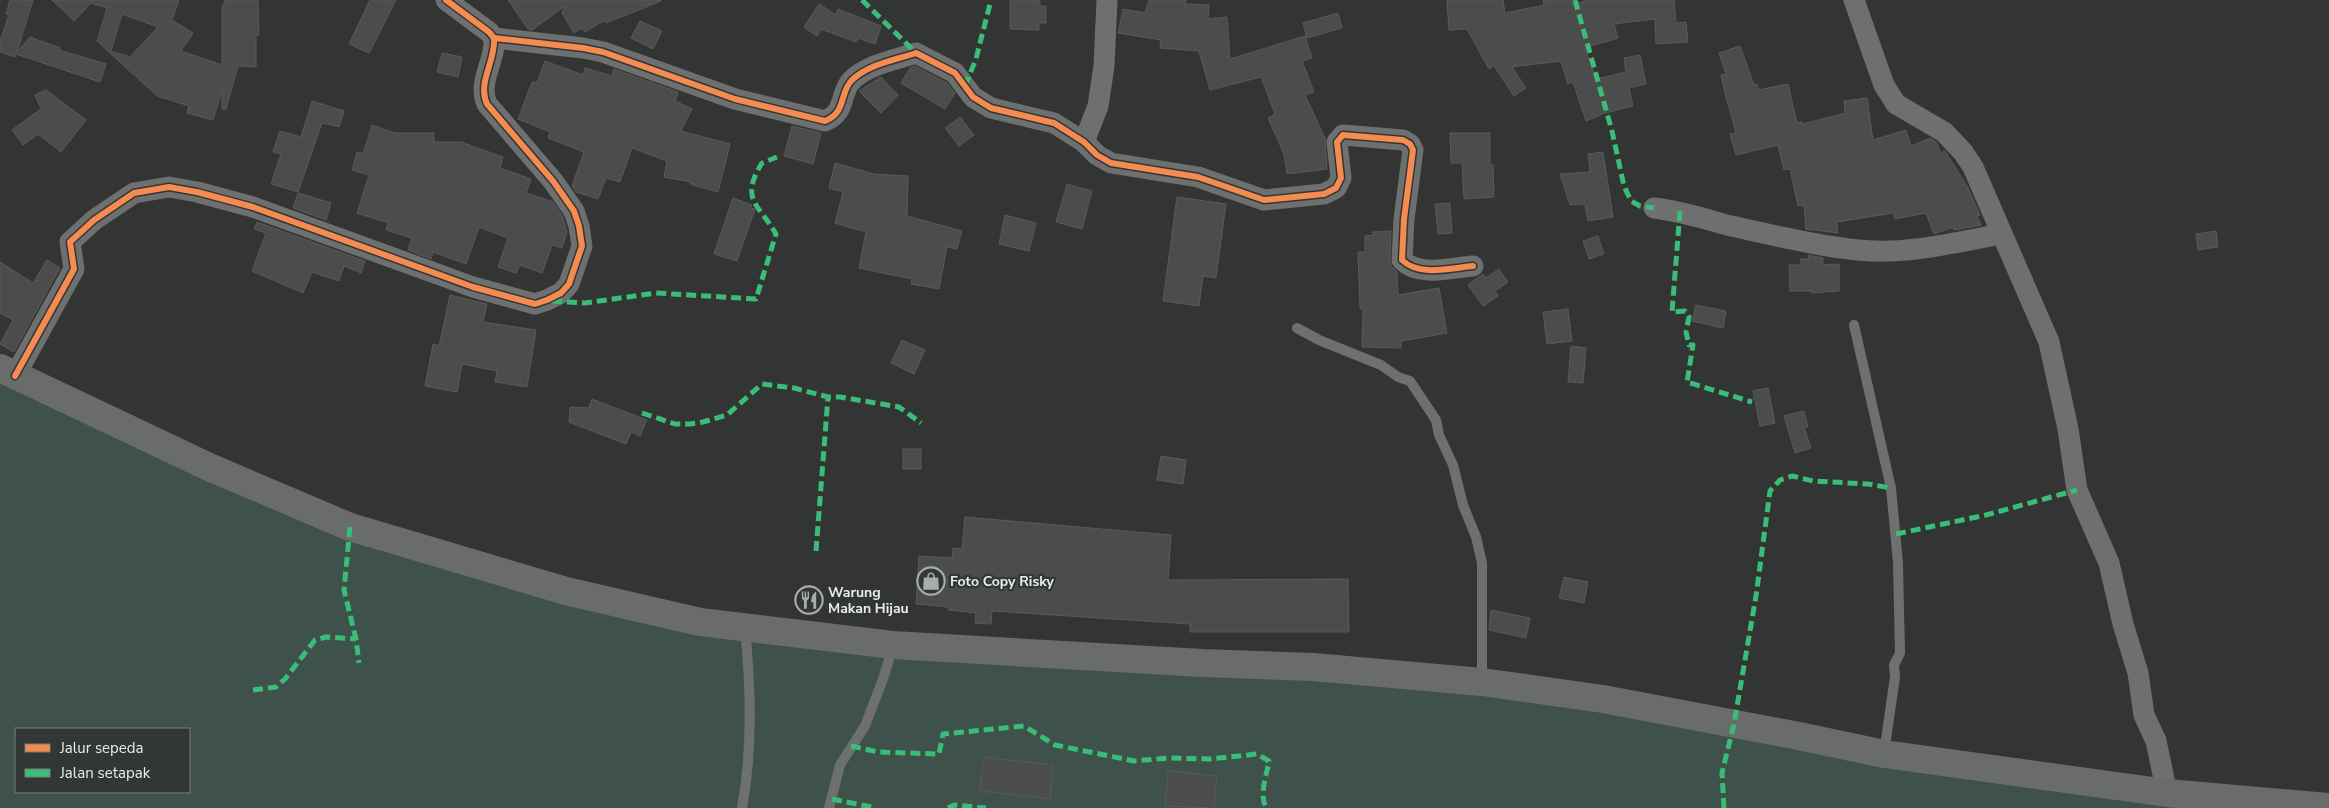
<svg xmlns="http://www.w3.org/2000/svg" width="2329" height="808" viewBox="0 0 2329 808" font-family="'Nunito Sans',sans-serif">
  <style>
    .green { fill: #3f514b; fill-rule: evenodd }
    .building { fill: #4b4d4c; stroke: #595a5a; fill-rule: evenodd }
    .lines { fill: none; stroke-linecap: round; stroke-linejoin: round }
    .lane { stroke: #6e6f6f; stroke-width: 10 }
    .street { stroke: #6e6f6f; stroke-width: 21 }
    .highway { stroke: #6a6c6b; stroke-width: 28 }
    .quiet { stroke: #3abd76; stroke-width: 5; stroke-dasharray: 10 5; stroke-linecap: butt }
    .cycleway-casing { stroke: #323635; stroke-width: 9 }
    .cycleway { stroke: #f68b52; stroke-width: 6 }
    .labels { text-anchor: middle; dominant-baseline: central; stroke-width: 4.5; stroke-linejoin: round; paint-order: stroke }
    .poi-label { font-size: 14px; font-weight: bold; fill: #e9eceb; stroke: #323635; text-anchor: start }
  </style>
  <rect width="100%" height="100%" fill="#333534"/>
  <path class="green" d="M0,377L122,441L239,495L384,552L480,578L741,638L1310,676L1564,703L2218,808H0ZM16,729H189V792H16Z"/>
  <g class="building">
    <polygon points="10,0 33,0 17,52 30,37 60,48 59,50 106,64 100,82 16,54 15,57 0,52 0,41 9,15 6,14"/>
    <path d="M52,0H179L172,20L193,33L181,51L222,65V8L225,0H258L259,35H256V67L238,66L226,109H222V91L213,120L187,113L189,106L157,96L97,41L107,8L91,3L74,21ZM122,14L158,27L130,57L111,51Z"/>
    <polygon points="370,0 396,0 369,53 349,44"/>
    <polygon points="508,0 661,0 661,1 606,23 605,20 585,32 582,28 574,33 562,13 565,6 532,30 528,29"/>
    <polygon points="1010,0 1040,0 1040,6 1046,6 1046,23 1039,23 1039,30 1010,29"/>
    <polygon points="1149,0 1186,0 1185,4 1209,5 1208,19 1227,17 1230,59 1305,36 1312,58 1302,61 1314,92 1305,95 1325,138 1327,169 1287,174 1284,154 1268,118 1275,114 1261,77 1210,90 1199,51 1160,48 1161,40 1118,33 1123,9 1145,13"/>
    <polygon points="1447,0 1503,0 1505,13 1544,5 1543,0 1572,0 1572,5 1588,0 1674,0 1676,23 1686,22 1688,42 1656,44 1655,19 1614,24 1618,38 1585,48 1596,79 1626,72 1624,58 1640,55 1646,84 1629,88 1633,106 1605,113 1586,121 1573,82 1568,84 1561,61 1512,67 1526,88 1514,96 1494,66 1489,69 1467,29 1449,30"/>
    <polygon points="819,4 836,15 838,9 881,26 875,44 858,38 856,42 821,29 817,36 804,27"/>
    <polygon points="1338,13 1342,28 1307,38 1303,23"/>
    <polygon points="640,21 662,31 653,49 631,38"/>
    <polygon points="1740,46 1754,85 1757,84 1758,90 1788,84 1797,123 1802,122 1803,124 1845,113 1844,101 1867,98 1873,140 1906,130 1911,146 1930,138 1936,142 1941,153 1945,151 1947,154 1968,188 1980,215 1977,216 1981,225 1954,230 1953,227 1934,234 1926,213 1895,219 1893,213 1837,222 1838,233 1806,229 1804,205 1798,206 1790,169 1784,170 1778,145 1736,155 1730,134 1736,133 1725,93 1721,75 1726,74 1719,53"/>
    <polygon points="442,53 462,57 458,77 437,72"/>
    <polygon points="545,61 583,75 585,68 612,76 614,69 678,92 675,101 692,109 681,131 730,144 718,192 690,184 691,182 664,177 667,161 632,148 620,182 606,178 598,199 576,192 572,186 584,152 548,138 550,132 518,119 532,82 537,83"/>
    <polygon points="915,66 947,83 955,93 945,109 901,83 910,68"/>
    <polygon points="881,77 898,95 881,113 859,91"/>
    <polygon points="46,90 86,120 61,152 38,134 23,145 12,130 41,109 35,95"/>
    <polygon points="312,101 344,111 339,127 322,123 298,192 271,184 281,154 273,152 280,131 301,137"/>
    <polygon points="960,117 974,135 959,146 945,128"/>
    <polygon points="372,125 395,133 434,133 434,142 461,142 503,157 500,168 531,179 526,193 553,202 563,217 567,232 562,248 552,245 542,273 520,265 516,273 498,267 508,238 479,227 466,264 433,252 431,259 408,250 412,238 386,230 388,223 357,213 369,175 352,170 357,152 363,154"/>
    <polygon points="792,126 821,133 813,164 784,156"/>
    <polygon points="1450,133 1490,133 1490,165 1493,165 1494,197 1464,199 1462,163 1451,163"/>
    <polygon points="1603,152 1613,217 1588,221 1585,204 1570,205 1560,174 1590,172 1588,154"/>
    <polygon points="835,163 874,174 908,176 907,216 962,231 957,249 947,247 939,289 911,284 912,279 859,268 866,232 835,223 843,192 829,188"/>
    <polygon points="1067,184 1092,191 1082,229 1056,222"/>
    <polygon points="298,193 331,203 326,220 293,208"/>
    <polygon points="1177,197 1226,204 1216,278 1203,276 1199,306 1163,301"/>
    <polygon points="733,198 752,205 750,208 755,209 737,261 714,254"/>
    <polygon points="1450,203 1452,233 1438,234 1435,204"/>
    <polygon points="1005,215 1036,223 1029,251 999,244"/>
    <polygon points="257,222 365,261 361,273 344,266 339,281 312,272 303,293 252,271 266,233 254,229"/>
    <polygon points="1391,231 1390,260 1391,266 1397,272 1398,295 1439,288 1447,333 1401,341 1401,348 1362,347 1363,309 1360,309 1358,252 1365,252 1365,236 1374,235 1373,232"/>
    <polygon points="2216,231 2218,247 2198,250 2196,234"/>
    <polygon points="1598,236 1604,254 1589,259 1583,241"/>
    <polygon points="1808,255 1823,258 1823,265 1839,264 1839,291 1812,293 1812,291 1790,291 1789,265 1801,265 1801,259 1809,259"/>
    <polygon points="47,260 60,268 14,352 0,344 13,320 0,313 0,262 33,283"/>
    <polygon points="1499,269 1508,282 1495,291 1498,296 1483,306 1468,285 1483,274 1486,278"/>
    <polygon points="450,295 487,304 483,322 536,330 527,387 495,382 497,371 462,364 457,392 425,386 433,344 439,346"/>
    <polygon points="1696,305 1726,311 1723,328 1692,321"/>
    <polygon points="1568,309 1572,341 1547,344 1543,312"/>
    <polygon points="902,340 925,350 914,374 891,363"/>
    <polygon points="1571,346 1586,348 1583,383 1568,382"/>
    <polygon points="1768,388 1775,423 1760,426 1753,391"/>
    <polygon points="592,399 647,420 640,436 631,432 626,444 569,422 570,407 589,408"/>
    <polygon points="1804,411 1808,427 1804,427 1811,448 1795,453 1784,416"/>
    <rect x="903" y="449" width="18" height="20"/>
    <polygon points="1161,456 1186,460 1183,484 1157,480"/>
    <polygon points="965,517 1171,535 1168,580 1348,579 1349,632 1190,632 1190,624 992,611 991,624 975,623 976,613 948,610 948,607 916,604 919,556 952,558 953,548 962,549"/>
    <polygon points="1564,577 1588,582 1584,603 1559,598"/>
    <polygon points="1491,610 1530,618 1526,638 1489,630"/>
    <polygon points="984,757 1053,765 1050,799 980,791"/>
    <polygon points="1168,771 1217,776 1214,808 1165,806"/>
  </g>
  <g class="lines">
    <g class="lane">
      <polyline points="1854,325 1891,488 1898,563 1900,653 1894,665 1895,677 1884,753"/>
      <polyline points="1297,328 1319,340 1381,365 1398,377 1410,381 1436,420 1439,435 1453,465 1463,505 1476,537 1482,563 1482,681"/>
      <path d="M742,808C753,749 751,688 745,629"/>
      <polyline points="829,808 840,765 865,726 883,679 893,646"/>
    </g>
    <g class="street">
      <polyline points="1854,0 1884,85 1896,104 1944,132 1963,152 1973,167 2049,342 2068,429 2077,490 2109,563 2123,624 2138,673 2144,715 2156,741 2167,793"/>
      <path d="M494,38L583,48L603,52L735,99L825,121C847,112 839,93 852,80C869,64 895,60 916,53L955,73L973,97L991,108L1054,123L1084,142L1097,155L1111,163L1198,177L1264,200L1324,194L1336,188L1341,178L1337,142L1343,135L1403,140L1410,144L1413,150L1404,219L1402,260C1419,277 1451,268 1473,266"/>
      <polyline points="1084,142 1098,106 1104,66 1107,0"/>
      <path d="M1654,208C1681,211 1705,219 1731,226C1773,235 1816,246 1858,250C1905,255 1954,243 2001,234"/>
      <path d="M15,376L74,269L70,242L94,220L134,193L169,187L197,192L253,207L473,287L535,304L547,300L561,293L569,284L582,246L579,226L574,211L553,181L487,104C477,82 496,61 494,38L489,32L446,0"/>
    </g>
    <polyline class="highway" points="0,368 209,467 350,527 566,591 700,622 893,645 1202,663 1313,667 1482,682 1603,699 1799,736 1884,754 2167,793 2329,807"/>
    <g class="quiet">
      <polyline points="862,0 916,53"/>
      <polyline points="1575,0 1612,131 1624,186 1631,201 1640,206 1654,208"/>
      <polyline points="965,86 976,59 991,0"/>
      <polyline points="1680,211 1672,312 1685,311 1689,317 1686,332 1689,345 1693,345 1687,382 1752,402"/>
      <path d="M552,301L585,303L656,293L756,299L776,234C759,204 739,200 762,163L777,157"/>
      <polyline points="642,413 675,424 690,424 703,422 727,415 762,384 794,388 828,397 840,397 899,407 921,423"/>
      <polyline points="350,527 344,590 356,639 359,663"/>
      <polyline points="1896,534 1986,515 2077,490"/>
      <polyline points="816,551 828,397"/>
      <polyline points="253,690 276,687 285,679 315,640 326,637 356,639"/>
      <path d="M851,746L878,752L939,754L943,734L1024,726L1055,745L1134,761L1169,758L1210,759L1257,754L1269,761C1267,774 1258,798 1267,808"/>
      <polyline points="832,799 876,808"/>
      <polyline points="948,808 954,805 986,808"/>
      <polyline points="1724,808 1722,773 1734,724 1756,596 1770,491 1780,480 1792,476 1813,481 1868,484 1891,488"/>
    </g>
    <g class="cycleway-casing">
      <g id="cycleway">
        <path d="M494,38L583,48L603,52L735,99L825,121C847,112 839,93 852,80C869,64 895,60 916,53L955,73L973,97L991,108L1054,123L1084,142L1097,155L1111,163L1198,177L1264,200L1324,194L1336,188L1341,178L1337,142L1343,135L1403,140L1410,144L1413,150L1404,219L1402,260C1419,277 1451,268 1473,266"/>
        <path d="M15,376L74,269L70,242L94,220L134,193L169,187L197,192L253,207L473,287L535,304L547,300L561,293L569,284L582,246L579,226L574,211L553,181L487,104C477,82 496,61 494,38L489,32L446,0"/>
      </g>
    </g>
    <use href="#cycleway" class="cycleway"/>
  </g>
  <defs>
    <g id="shop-ring" transform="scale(1.4375)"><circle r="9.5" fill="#323635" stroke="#a9acab" stroke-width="1.5"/><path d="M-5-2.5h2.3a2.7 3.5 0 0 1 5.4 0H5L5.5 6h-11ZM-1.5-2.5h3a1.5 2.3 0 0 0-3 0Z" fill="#a9acab"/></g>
    <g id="restaurant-ring" transform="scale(1.4375)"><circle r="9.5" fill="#323635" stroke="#a9acab" stroke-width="1.5"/><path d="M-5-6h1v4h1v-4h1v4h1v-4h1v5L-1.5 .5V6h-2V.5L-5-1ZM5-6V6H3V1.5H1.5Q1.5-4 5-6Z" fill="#a9acab"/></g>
  </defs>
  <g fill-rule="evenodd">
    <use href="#shop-ring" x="931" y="581"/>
    <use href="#restaurant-ring" x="809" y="600"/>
  </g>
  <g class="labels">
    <g class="poi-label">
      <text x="950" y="581">Foto Copy Risky</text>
      <text x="828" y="592">Warung<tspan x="828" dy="16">Makan Hijau</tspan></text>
    </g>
  </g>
  <rect x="15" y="728" width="175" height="65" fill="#323635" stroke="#7b7f7e"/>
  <rect x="25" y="744" width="25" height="8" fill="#f68b52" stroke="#7b7f7e"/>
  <text x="60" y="753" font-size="15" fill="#e9eceb">Jalur sepeda</text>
  <rect x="25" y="769" width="25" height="8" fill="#3abd76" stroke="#7b7f7e"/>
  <text x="60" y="778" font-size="15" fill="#e9eceb">Jalan setapak</text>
</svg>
